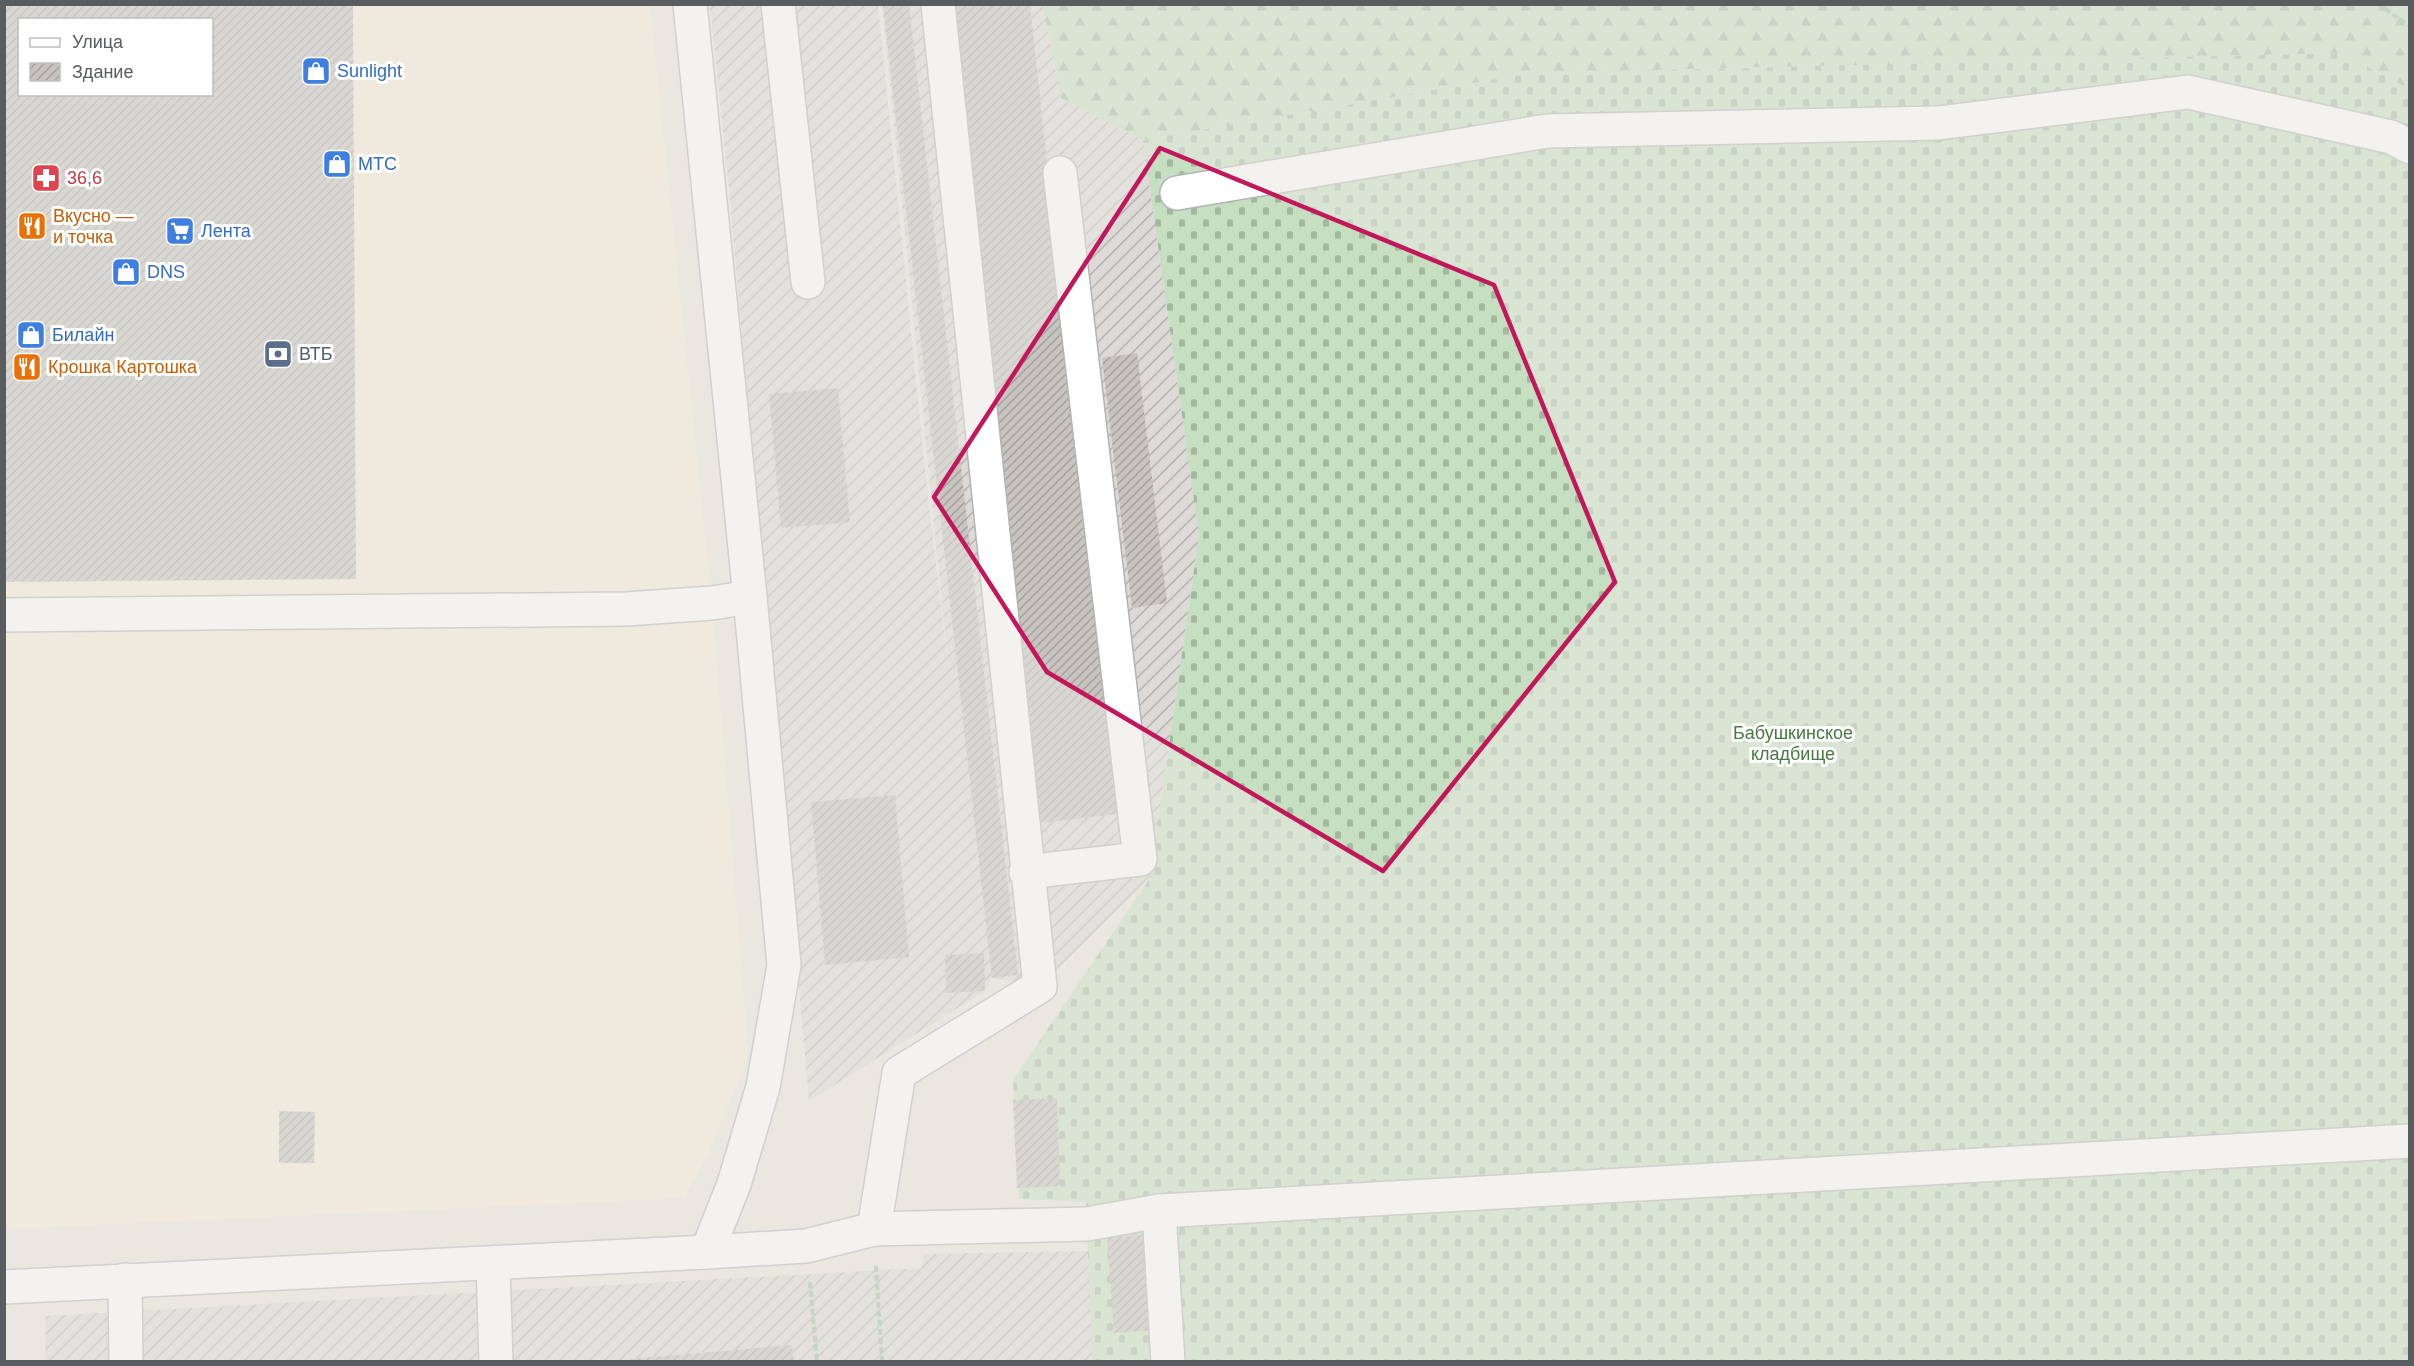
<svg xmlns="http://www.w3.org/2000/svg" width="2414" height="1366" viewBox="0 0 2414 1366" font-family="Helvetica,sans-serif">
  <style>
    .commercial { fill: #f8ecd8; fill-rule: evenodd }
    .industrial { fill: url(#industrial-furrows) }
    .forest { fill: url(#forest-firs) }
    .cemetery { fill: url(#cemetery-stones) }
    .building { fill: url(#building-hatch); fill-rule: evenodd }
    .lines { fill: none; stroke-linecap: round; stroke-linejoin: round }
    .minor-casing { stroke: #b2b4b7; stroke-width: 36 }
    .path { stroke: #9cc1a1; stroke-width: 4; stroke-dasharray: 6 3; stroke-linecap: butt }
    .minor { stroke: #fff; stroke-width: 33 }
    .marked { fill: none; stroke: #c2185b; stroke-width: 4.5; stroke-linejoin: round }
    .labels { text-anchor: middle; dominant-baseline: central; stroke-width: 6; stroke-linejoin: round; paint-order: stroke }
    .shop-label { font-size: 18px; fill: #366cbe; stroke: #fff; text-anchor: start }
    .health-label { font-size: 18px; fill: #be3a42; stroke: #fff; text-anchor: start }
    .food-label { font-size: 18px; fill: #c56008; stroke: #fff; text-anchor: start }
    .service-label { font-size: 18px; fill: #4e5e75; stroke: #fff; text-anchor: start }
    .park-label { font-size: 18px; fill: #457b3e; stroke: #fff }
  </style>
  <defs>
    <pattern id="industrial-furrows" width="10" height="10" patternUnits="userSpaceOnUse" patternTransform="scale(1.5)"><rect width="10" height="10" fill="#dcd9d6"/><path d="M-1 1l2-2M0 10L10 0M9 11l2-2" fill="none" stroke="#b5b3b1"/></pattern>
    <pattern id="forest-firs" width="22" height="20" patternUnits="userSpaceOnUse" patternTransform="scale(1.5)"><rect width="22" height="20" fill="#c5dfc0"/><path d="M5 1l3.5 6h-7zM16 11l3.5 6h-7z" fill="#a3b89f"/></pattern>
    <pattern id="cemetery-stones" width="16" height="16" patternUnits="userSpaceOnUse" patternTransform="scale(1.5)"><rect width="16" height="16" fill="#c5dfc0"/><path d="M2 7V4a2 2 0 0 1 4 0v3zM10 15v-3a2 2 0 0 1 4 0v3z" fill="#a3b89f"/></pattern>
    <pattern id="building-hatch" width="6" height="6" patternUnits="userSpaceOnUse" patternTransform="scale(1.5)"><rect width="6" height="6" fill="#c8c4c0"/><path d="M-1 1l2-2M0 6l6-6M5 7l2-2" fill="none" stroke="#a5a29f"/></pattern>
  </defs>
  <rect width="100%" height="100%" fill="#eae7e1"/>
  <path class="commercial" d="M4,5H650L712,603L748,1050V1058L708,1154L684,1198L5,1229ZM20,20H212V94H20Z"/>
  <g class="industrial">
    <polygon points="710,5 878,5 926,479 950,683 882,5 1043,5 1061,98 1143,140 1199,535 1150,878 1040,986 992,978 985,991 809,1101 729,188"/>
    <polygon points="1089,1251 1092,1361 45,1362 46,1316 921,1268 924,1254"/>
  </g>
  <polygon class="forest" points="1043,5 2409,5 2409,89 2341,53 1532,73 1143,140 1061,98"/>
  <polygon class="cemetery" points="2342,53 2409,89 2409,1361 1092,1361 1086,1202 1019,1199 1013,1080 1150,878 1199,535 1143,140 1532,73"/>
  <g class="building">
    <path d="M5,4H353L356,579L5,582ZM20,20H212V94H20Z"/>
    <polygon points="883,4 909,4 1018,975 992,978"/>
    <polygon points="952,4 1030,4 1117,814 1040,823"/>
    <polygon points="1137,353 1167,603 1132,608 1102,358"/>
    <polygon points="838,388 850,522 781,528 769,394"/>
    <polygon points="895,795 909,957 825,965 811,802"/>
    <polygon points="984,953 985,991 946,993 945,955"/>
    <polygon points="1057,1098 1060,1186 1017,1188 1013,1100"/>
    <polygon points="279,1111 315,1112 314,1163 279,1163"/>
    <polygon points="1144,1235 1151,1330 1114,1333 1107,1237"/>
    <polygon points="792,1345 794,1362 630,1362 630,1359"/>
  </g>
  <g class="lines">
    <g class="minor-casing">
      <g id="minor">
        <polyline points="690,4 750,597 784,965 763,1087 734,1184 707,1252"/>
        <polyline points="778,4 808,282"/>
        <polyline points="1177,193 1547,131 1938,123 2188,92 2391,137 2410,147"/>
        <polyline points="4,615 626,609 712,603 750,597"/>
        <polyline points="1026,872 1140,859 1060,173"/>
        <polyline points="1159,1211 1168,1362"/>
        <polyline points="874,1229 899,1073 1040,986 938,4"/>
        <polyline points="493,1263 496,1362"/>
        <polyline points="125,1280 126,1362"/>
        <polyline points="4,1287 707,1252 806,1246 874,1229 1087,1224 1159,1211 2410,1141"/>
      </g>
    </g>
    <g class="path">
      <polyline points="2378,4 2410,26"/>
      <polyline points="876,1266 882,1362"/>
      <polyline points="810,1282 817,1362"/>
    </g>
    <use href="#minor" class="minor"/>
  </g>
  <path d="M0 0H2414V1366H0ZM1160,148L1494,285L1615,582L1383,871L1047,672L934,497Z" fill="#eae7e1" fill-opacity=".55" fill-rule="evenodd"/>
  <path class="marked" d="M1160,148L1494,285L1615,582L1383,871L1047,672L934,497Z"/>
  <defs>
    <g id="shop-square" transform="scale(1.5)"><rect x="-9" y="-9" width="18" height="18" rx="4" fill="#3f7fe0" stroke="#fff"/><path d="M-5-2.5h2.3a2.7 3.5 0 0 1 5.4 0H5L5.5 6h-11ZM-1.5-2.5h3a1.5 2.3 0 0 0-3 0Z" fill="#fff"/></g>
    <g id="pharmacy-square" transform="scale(1.5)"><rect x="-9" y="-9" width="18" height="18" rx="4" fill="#e0444e" stroke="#fff"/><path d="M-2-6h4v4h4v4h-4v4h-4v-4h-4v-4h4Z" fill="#fff"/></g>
    <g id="restaurant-square" transform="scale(1.5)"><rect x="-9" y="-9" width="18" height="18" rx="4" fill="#e8710a" stroke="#fff"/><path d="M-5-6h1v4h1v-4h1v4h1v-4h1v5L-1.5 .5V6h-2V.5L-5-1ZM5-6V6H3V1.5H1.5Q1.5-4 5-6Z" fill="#fff"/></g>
    <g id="supermarket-square" transform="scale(1.5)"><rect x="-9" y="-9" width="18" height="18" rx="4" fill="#3f7fe0" stroke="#fff"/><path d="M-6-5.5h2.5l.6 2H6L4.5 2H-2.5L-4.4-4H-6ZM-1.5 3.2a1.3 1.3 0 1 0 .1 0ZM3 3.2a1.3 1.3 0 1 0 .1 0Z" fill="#fff"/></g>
    <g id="bank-square" transform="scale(1.5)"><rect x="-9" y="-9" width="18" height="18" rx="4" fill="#5c6f8a" stroke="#fff"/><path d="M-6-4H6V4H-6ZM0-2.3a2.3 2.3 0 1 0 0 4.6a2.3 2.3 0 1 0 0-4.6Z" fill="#fff"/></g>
  </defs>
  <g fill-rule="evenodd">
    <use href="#shop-square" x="316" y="71"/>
    <use href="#shop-square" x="337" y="164"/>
    <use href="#pharmacy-square" x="46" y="178"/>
    <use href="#restaurant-square" x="32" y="226"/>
    <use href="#supermarket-square" x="180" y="231"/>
    <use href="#shop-square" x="126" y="272"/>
    <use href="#shop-square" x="31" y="335"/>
    <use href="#bank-square" x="278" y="354"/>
    <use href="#restaurant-square" x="27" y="367"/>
  </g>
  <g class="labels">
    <g class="shop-label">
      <text x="337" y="71">Sunlight</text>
      <text x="358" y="164">МТС</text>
      <text x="201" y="231">Лента</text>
      <text x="147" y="272">DNS</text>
      <text x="52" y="335">Билайн</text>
    </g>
    <g class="health-label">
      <text x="67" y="178">36,6</text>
    </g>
    <g class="food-label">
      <text x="53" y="216">Вкусно —<tspan x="53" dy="21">и точка</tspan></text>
      <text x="48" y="367">Крошка Картошка</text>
    </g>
    <g class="service-label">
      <text x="299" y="354">ВТБ</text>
    </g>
    <g class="park-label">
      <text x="1793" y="733">Бабушкинское<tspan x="1793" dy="21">кладбище</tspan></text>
    </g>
  </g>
  <rect width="2414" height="1366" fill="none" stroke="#5a5d60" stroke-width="12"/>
  <rect x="18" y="18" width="195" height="78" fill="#ffffff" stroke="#bdbebf" stroke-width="1.5"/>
  <rect x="30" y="38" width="30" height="9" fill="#ffffff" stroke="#bdbebf" stroke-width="1.5"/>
  <text x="72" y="48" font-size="18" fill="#5a5d60">Улица</text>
  <rect x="30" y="63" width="30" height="18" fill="url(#building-hatch)" stroke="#bdbebf" stroke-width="1.5"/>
  <text x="72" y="78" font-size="18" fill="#5a5d60">Здание</text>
</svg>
